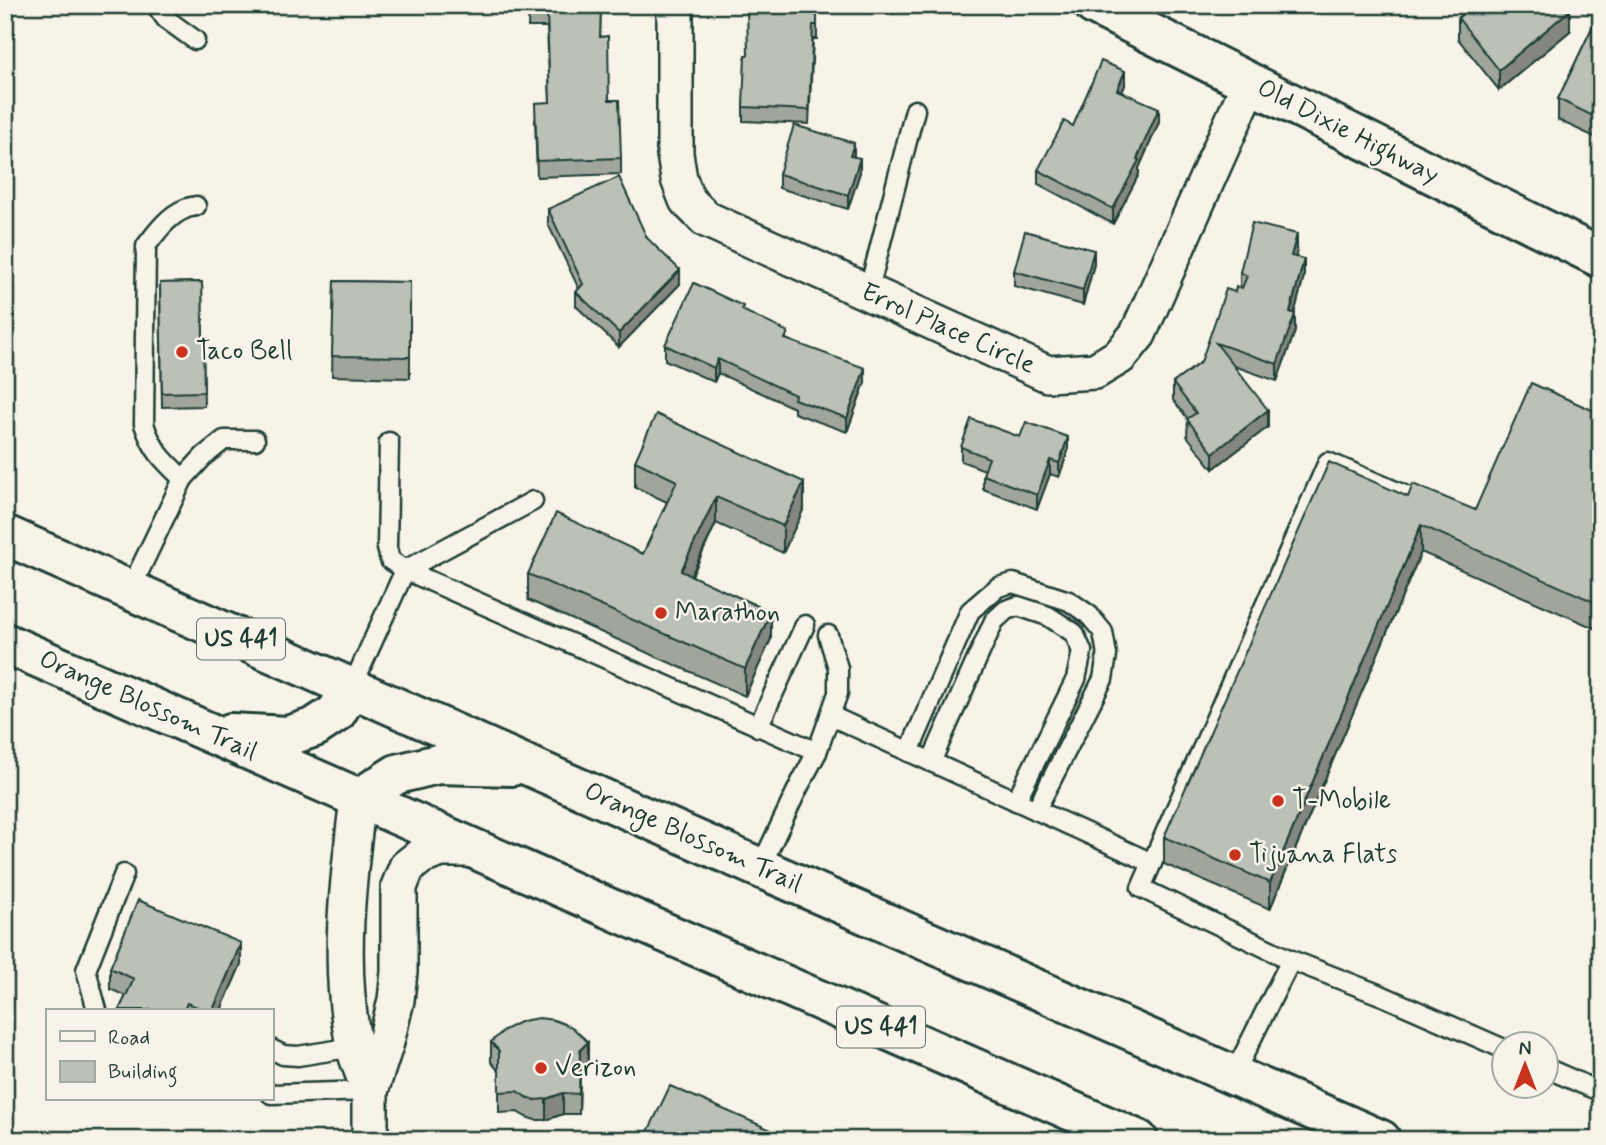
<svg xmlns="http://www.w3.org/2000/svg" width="1606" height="1145" viewBox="0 0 1606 1145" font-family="Mynerve,sans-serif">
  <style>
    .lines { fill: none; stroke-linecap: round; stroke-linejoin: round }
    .service-casing { stroke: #1f3d34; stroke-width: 23 }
    .minor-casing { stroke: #1f3d34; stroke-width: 40 }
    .tertiary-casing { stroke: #1f3d34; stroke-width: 44 }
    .primary-casing { stroke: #1f3d34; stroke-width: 44 }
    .service { stroke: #f7f3e8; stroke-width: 18 }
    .minor { stroke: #f7f3e8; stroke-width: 35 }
    .tertiary { stroke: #f7f3e8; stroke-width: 38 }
    .primary { stroke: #f7f3e8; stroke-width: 38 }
    .wall { fill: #a1a69d; stroke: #1f3d34; stroke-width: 2 }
    .shaded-wall { fill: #83877f; stroke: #1f3d34; stroke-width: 2 }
    .building { fill: #bbc1b6; stroke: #1f3d34; stroke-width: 2 }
    .poi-dot { fill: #c8321e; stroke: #f7f3e8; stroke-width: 2.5 }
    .labels { text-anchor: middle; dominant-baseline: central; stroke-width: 5; stroke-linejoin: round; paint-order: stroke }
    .shield { fill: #f7f3e8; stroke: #60746a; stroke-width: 2 }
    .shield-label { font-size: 24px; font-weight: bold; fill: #1f3d34 }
    .street-label { font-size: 26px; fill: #1f3d34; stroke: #f7f3e8 }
    .poi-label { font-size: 26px; fill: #1f3d34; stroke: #f7f3e8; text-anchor: start }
  </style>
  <rect width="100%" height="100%" fill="#f7f3e8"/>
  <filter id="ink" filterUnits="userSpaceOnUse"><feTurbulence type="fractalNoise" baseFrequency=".0143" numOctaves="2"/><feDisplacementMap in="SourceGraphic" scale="14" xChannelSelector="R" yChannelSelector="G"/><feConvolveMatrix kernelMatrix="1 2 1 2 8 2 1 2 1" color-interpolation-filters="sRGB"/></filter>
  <g filter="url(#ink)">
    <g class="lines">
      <g class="service-casing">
        <g id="service">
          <polyline points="156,5 166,19 195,40"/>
          <polyline points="868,293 915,110"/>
          <polyline points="389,442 387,548 390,560 405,570 817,752"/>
          <path d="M183,479C163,460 153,451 144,424L146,246C156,233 169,215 185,209C188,207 193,207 196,206"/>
          <polyline points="1421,502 1328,462 1141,888 1291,960 1383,996 1504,1049"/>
          <polyline points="130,590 183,479 204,456 224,440 255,440"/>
          <polyline points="352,687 405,570 533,501"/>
          <polyline points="831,716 1152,863"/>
          <polyline points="758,727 805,625"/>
          <polyline points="909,752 970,611 998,587 1013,583 1069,601 1089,615 1103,632 1107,655 1103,679 1036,810"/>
          <polyline points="931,762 994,621 1006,610 1018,606 1048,616 1074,633 1082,651 1076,679 1016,801"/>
          <polyline points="760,868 799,786 817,752 838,693 838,668 828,635"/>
          <polyline points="97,1010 86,970 124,874"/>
          <polyline points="271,1049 283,1055 298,1056 354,1047"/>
          <polyline points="1546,1068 1601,1092"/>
          <polyline points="1233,1076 1291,960"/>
          <polyline points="271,1094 370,1091"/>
        </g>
      </g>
      <g class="minor-casing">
        <g id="minor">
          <polyline points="675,5 675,154 679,179 687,200 706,219 1048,374 1095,371 1120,356 1138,334 1250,83"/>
          <path d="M358,799C348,880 337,965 354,1045C357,1061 365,1076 370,1091"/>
          <polyline points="370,1140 370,1091 386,1042 396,1000 399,972 399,887 407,867 421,856 441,849 472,849"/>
        </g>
      </g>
      <g class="tertiary-casing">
        <polyline id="tertiary" points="1094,5 1601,258"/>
      </g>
      <g class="primary-casing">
        <g id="primary">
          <polyline points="5,535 760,868 1381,1140"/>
          <polyline points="5,643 1138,1140"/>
          <polyline points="231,733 288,736 315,727 336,713 352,687"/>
          <polyline points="358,799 397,774 438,764 512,766"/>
        </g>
      </g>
      <use href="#service" class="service"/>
      <use href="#minor" class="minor"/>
      <use href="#tertiary" class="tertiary"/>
      <use href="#primary" class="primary"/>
    </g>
    <g class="wall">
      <polygon points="529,5 601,5 600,37 609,100 621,158 621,174 537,177 535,119 550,102 547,27 528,27"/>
      <polygon points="817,5 817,39 813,39 809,124 743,121 743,107 748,55"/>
      <polygon points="1601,9 1601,140 1558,120 1558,99"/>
      <polygon points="1458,18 1570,31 1499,90 1458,39"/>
      <polygon points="1125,85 1122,92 1159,122 1139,168 1139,174 1113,224 1038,184 1038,170"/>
      <polygon points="854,157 860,172 848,209 779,188 779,174"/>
      <polygon points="548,209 647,238 680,284 619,347 576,306 576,292 579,289 548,224"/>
      <polygon points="1297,251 1295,257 1304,276 1294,314 1295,331 1277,381 1234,366 1268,427 1213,469 1187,436 1188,419 1173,400 1173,383 1201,362 1235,292 1240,288 1240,272"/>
      <polygon points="1094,264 1083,305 1014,286 1014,271"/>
      <polygon points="334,281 410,282 410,378 332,376"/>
      <polygon points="202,282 204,406 162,407 160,283"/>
      <polygon points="743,311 788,340 865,382 847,432 794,413 794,408 718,373 714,382 665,360 665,345"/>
      <polygon points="1601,414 1601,631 1421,552 1270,909 1164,864 1164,837 1408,497 1475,510"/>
      <polygon points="1020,437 1068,451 1059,477 1050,474 1037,509 983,489 983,475 985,470 961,461 961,447"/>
      <polygon points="635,461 804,508 783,553 716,523 692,576 771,639 745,696 528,600 528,574 643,554 667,502 635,487"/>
      <polygon points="241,964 221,1010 119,1010 126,996 110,989 110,968"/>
      <polygon points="491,1042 588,1063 580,1071 579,1114 563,1114 546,1120 535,1120 526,1117 517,1112 499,1113 499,1071 491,1062"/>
    </g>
    <g class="shaded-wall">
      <polygon points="1570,10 1570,31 1499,90 1499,70"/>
      <polygon points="1125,71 1125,85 1117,104 1117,90"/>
      <polygon points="1159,108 1159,122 1139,168 1139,174 1113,224 1113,209 1137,159"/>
      <polygon points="854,143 854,157 850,156"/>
      <polygon points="860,158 860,172 848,209 848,195"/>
      <polygon points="1297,234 1297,251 1291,273 1291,256"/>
      <polygon points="1094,250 1094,264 1083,305 1083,290"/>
      <polygon points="1304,259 1304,276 1292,322 1295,314 1295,331 1277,381 1277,364"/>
      <polygon points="680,270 680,284 619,347 619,333"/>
      <polygon points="718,359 718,373 714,382 714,368"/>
      <polygon points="865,368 865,382 847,432 847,418"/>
      <polygon points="1268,410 1268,427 1213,469 1213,453"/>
      <polygon points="1068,437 1068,451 1059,477 1059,463"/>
      <polygon points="1050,460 1050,474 1037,509 1037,495"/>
      <polygon points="804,482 804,508 783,553 783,526"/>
      <polygon points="716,497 716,523 681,597 681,571"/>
      <polygon points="1421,525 1421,552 1270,909 1270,883"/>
      <polygon points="771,612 771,639 745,696 745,669"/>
      <polygon points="241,943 241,964 221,1010 213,1010"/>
      <polygon points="588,1042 588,1063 580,1071 579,1114 580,1050"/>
      <polygon points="563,1093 563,1114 546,1120 546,1099"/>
    </g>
    <g class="building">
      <polygon points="529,5 601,5 600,37 608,36 609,100 619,100 621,158 537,161 535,103 550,102 547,11 528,11"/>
      <polygon points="747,5 817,5 817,25 813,25 809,110 743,107 745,55 748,55"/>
      <polygon points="1473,5 1565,5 1570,10 1499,70 1458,18"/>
      <polygon points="1601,9 1601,120 1558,99"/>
      <polygon points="1101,61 1125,71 1117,90 1159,108 1137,159 1139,160 1113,209 1038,170 1064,121 1073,126"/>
      <polygon points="794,125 854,143 850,156 860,158 848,195 779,174"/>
      <polygon points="619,177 647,238 680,270 619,333 576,292 583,284 548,209"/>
      <polygon points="1252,223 1297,234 1291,256 1304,259 1290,312 1295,314 1277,364 1216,343 1268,410 1213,453 1187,419 1196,413 1173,383 1201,362 1226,289 1235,292 1236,287 1242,288 1247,276 1240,272"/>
      <polygon points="1025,231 1094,250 1083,290 1014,271"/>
      <polygon points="334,281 410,282 410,357 332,356"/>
      <polygon points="202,282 204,392 162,393 160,283"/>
      <polygon points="694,283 743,306 742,310 788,332 785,339 865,368 847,418 794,399 795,395 718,359 714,368 665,345"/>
      <polygon points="1531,383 1601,414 1601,605 1421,525 1270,883 1164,837 1329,462 1408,497 1413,484 1475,510"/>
      <polygon points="656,414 804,482 783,526 716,497 681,571 771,612 745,669 528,574 556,513 643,554 677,481 635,461"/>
      <polygon points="971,419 1020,437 1026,422 1068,437 1059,463 1050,460 1037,495 983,475 989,458 961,447"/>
      <polygon points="138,900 241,943 213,1010 205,1010 187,1003 184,1010 119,1010 134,979 110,968"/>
      <polygon points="539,1018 554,1020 572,1027 588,1042 580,1050 579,1094 563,1093 546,1099 535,1100 526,1097 517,1091 499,1092 499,1051 491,1042 504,1030 522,1021"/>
      <polygon points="670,1086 794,1140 644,1140"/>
      <polygon points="5,1116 8,1116 7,1140 5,1140"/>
    </g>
  </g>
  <g class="poi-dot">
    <circle cx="182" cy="352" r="7"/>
    <circle cx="661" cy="613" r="7"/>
    <circle cx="1278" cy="801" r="7"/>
    <circle cx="1235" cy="855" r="7"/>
    <circle cx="541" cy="1068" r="7"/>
  </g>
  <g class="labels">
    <g class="shield">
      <rect x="197" y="618.5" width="88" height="41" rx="5"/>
      <rect x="837" y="1006.5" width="88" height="41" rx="5"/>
    </g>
    <g class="shield-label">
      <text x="241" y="639">US 441</text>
      <text x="881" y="1027">US 441</text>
    </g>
    <g class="street-label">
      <text transform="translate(1348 132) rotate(27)">Old Dixie Highway</text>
      <text transform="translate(948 329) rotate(24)">Errol Place Circle</text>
      <text transform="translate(148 706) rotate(24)">Orange Blossom Trail</text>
      <text transform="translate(693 838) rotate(24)">Orange Blossom Trail</text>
    </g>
    <g class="poi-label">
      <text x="196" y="352">Taco Bell</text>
      <text x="675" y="613">Marathon</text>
      <text x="1292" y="801">T-Mobile</text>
      <text x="1249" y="855">Tijuana Flats</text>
      <text x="555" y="1068">Verizon</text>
    </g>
  </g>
  <rect width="1606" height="1145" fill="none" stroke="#f7f3e8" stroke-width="28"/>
  <rect x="14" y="14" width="1578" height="1117" fill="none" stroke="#1f3d34" stroke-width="2.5" filter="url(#ink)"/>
  <rect x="46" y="1009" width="228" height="91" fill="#f7f3e8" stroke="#a1aaa0" stroke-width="2"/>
  <rect x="60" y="1031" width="35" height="10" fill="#f7f3e8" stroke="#a1aaa0" stroke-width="2"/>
  <text x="108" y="1044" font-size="21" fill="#1f3d34">Road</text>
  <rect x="60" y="1061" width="35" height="21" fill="#bbc1b6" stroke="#a1aaa0" stroke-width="2"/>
  <text x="108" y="1078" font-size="21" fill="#1f3d34">Building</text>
  <g transform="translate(1525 1065)"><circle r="33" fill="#f7f3e8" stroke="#a1aaa0" stroke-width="2"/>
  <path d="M0-5L12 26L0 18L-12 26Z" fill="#c8321e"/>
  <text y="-10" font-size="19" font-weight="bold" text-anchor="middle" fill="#1f3d34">N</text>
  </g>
</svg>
